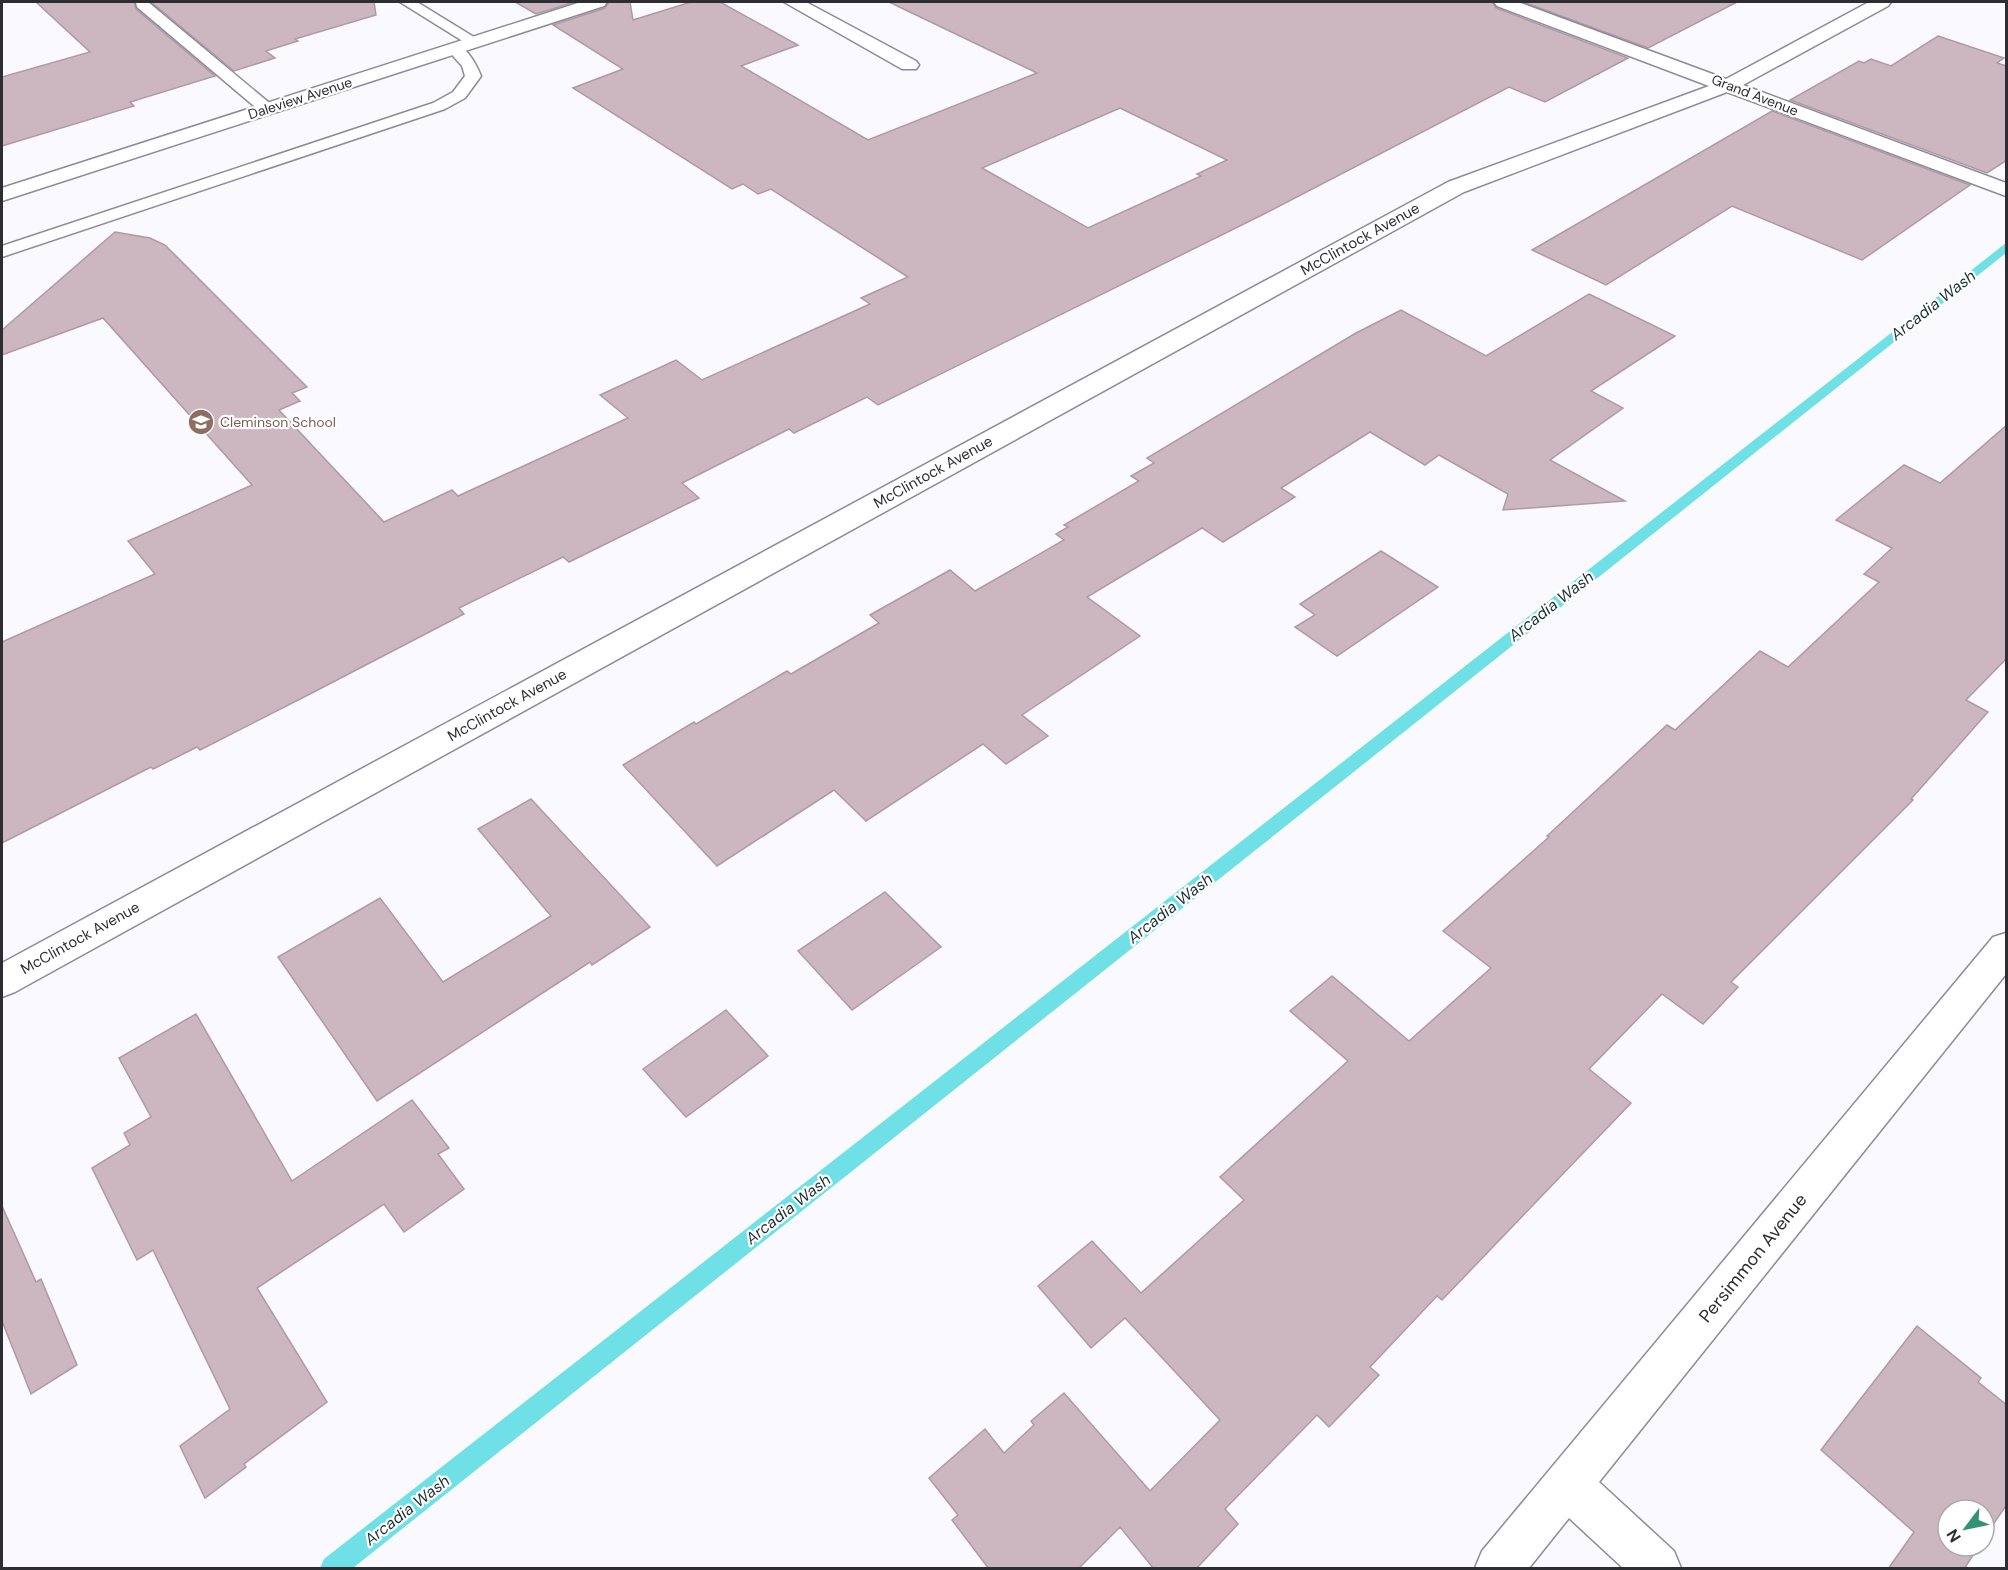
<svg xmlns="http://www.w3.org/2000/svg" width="2008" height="1570" viewBox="0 0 2008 1570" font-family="'DM Sans',sans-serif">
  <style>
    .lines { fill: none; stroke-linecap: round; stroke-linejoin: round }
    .stream { fill: #6fe0e5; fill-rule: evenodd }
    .building { fill: #ccb7c1; stroke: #ae9aa4; stroke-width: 1.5; fill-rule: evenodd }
    .service-casing { stroke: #8c8a9c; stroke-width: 3 }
    .minor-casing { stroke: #8c8a9c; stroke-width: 3 }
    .tertiary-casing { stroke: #8c8a9c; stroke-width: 3 }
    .service { fill: #fff; fill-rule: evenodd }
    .minor { fill: #fff; fill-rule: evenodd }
    .tertiary { fill: #fff; fill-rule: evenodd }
    .labels { text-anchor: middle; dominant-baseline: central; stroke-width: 4.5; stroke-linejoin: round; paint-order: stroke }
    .far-street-label { font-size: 14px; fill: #2d2d34; stroke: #fff }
    .far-education-label { font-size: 14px; fill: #785e54; stroke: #fff; text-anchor: start }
    .street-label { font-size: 15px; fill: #2d2d34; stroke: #fff }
    .water-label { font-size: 16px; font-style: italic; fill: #1d3233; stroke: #fff }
    .near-street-label { font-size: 18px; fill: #2d2d34; stroke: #fff }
  </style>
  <rect width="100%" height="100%" fill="#faf9fd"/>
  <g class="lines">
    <polygon class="stream" points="2006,243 2006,253 353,1568 320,1568 324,1559"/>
  </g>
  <g class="building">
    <polygon points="36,2 134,2 136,9 215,76 130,102 134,106 2,146 2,77 90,52"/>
    <polygon points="151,2 374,2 376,15 295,39 298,41 266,51 275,58 234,71"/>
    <polygon points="515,2 575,2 536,14"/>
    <path d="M609,2H630L633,20L691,2H720L798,45L741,66L868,140L1037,73L889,2H1492L1496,8L1628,58L1545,102L1509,87L1262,215L878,405L867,397L794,433L789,429L682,483L699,498L569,562L563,557L459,608L464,614L308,695L200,750L197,747L153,769L151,767L2,843V642L155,574L128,541L252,485L103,318L2,355V330L115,232L150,238L165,245L307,387L292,393L300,401L279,410L384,522L452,490L458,496L628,418L600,395L676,360L702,380L870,304L861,298L908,277L771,189L758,194L743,184L732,189L573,88L623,69L553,25L605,8ZM1120,108L1227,160L1197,174L1201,176L1088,228L982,168Z"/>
    <polygon points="1523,2 1737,2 1648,48"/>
    <polygon points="1938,36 2004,58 1997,63 2007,66 2007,160 1987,173 1790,100 1859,61 1864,63 1871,59 1891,66"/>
    <polygon points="1772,111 1970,185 1862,260 1732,206 1606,285 1532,250"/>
    <polygon points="1589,294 1675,336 1591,391 1623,408 1550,460 1625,501 1503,510 1508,494 1439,455 1425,465 1370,432 1281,488 1295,497 1223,542 1202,528 1087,597 1140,636 1022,715 1048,736 1006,764 983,744 866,821 834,790 717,866 623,765 694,722 696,724 787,671 791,674 879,623 870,615 950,570 975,591 1064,540 1056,534 1068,527 1064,525 1139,481 1131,476 1154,463 1147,458 1356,333 1401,310 1486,356"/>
    <polygon points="2007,425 2007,658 1966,700 1988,712 1911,799 1913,800 1731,982 1738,987 1703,1024 1662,994 1589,1069 1631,1103 1442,1300 1437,1296 1370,1367 1379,1375 1329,1427 1317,1415 1225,1509 1238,1524 1196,1569 1154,1569 1120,1527 1078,1569 989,1569 952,1520 958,1515 929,1478 985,1429 1004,1453 1034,1425 1031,1421 1064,1393 1150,1491 1220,1420 1125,1318 1091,1348 1038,1286 1092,1241 1141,1293 1244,1200 1220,1177 1348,1061 1290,1011 1332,976 1409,1041 1491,968 1443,931 1549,837 1547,836 1667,725 1675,730 1760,651 1788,667 1879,582 1864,574 1892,548 1836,520 1904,465 1940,483"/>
    <polygon points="1381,551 1438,587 1337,656 1295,627 1315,615 1300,604"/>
    <polygon points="531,799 650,927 592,965 590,962 377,1101 278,957 380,898 443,982 551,916 478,829"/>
    <polygon points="885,892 941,947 852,1010 798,951"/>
    <polygon points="726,1010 768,1056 686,1117 643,1069"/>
    <polygon points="196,1014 292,1181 412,1100 449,1148 438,1154 464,1189 404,1232 384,1204 257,1288 327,1402 244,1464 246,1467 205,1498 180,1446 230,1409 153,1250 137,1260 92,1168 130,1145 124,1133 151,1117 119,1058"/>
    <polygon points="2,1206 36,1282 41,1279 77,1365 31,1394 2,1321"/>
    <polygon points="1917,1326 1981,1378 1978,1382 2007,1405 2007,1504 1984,1538 1984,1510 1948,1510 1948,1546 1979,1546 1964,1569 1888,1569 1914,1532 1821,1450"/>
  </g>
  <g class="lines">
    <g class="service-casing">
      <g id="service">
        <polygon points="136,2 148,2 273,106 275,109 273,112 261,112 137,7"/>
        <polygon points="400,2 417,2 482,42 474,47 469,45"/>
        <path d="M454,43C467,47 476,64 481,76L465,98L445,109L2,257V246L433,103L453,92L465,76L462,66L446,48Z"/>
      </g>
    </g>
    <g class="minor-casing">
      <g id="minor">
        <polygon points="784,2 806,2 916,61 919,65 916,69 902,69"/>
        <polygon points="1494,2 1518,2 1726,79 1869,2 1891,2 1888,6 1743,85 2006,183 2006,196 1727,92 1464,192 15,992 2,997 2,963 1448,182 1709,86 1497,6"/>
        <polygon points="2006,933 2006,974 1599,1482 1674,1551 1681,1568 1623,1568 1569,1518 1529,1568 1475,1568 1482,1551 1993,937"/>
      </g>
    </g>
    <g class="tertiary-casing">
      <polygon id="tertiary" points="581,2 607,2 604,6 2,201 2,188"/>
    </g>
    <use href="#service" class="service"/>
    <use href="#minor" class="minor"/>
    <use href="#tertiary" class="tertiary"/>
  </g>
  <defs>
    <g id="school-disc" transform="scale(1.35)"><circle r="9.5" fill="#8d6e63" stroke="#fff"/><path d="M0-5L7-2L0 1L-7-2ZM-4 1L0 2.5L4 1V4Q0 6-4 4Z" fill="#fff"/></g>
  </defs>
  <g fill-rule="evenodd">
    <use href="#school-disc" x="201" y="422"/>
  </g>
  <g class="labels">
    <g class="far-street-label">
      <text transform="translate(1755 95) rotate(21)">Grand Avenue</text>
      <text transform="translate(300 98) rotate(-18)">Daleview Avenue</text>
    </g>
    <g class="far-education-label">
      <text x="220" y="422">Cleminson School</text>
    </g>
    <g class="street-label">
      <text transform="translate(1360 239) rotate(-29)">McClintock Avenue</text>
      <text transform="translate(933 472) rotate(-29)">McClintock Avenue</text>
      <text transform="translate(507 705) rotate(-29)">McClintock Avenue</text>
      <text transform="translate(80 938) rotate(-29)">McClintock Avenue</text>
    </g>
    <g class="water-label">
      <text transform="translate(1933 305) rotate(-38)">Arcadia Wash</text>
      <text transform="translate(1551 606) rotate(-38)">Arcadia Wash</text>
      <text transform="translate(1170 908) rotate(-38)">Arcadia Wash</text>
      <text transform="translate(788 1209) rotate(-38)">Arcadia Wash</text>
      <text transform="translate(407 1510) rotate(-38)">Arcadia Wash</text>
    </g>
    <g class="near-street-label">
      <text transform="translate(1753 1258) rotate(-51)">Persimmon Avenue</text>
    </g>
  </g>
  <rect width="2008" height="1570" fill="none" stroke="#2d2d34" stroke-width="6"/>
  <g transform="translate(1966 1528) rotate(238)"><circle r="28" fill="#ffffff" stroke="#ababae" stroke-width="1.5"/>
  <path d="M0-4.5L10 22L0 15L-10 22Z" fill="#31946f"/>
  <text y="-9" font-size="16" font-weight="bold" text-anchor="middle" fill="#2d2d34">N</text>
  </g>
</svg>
